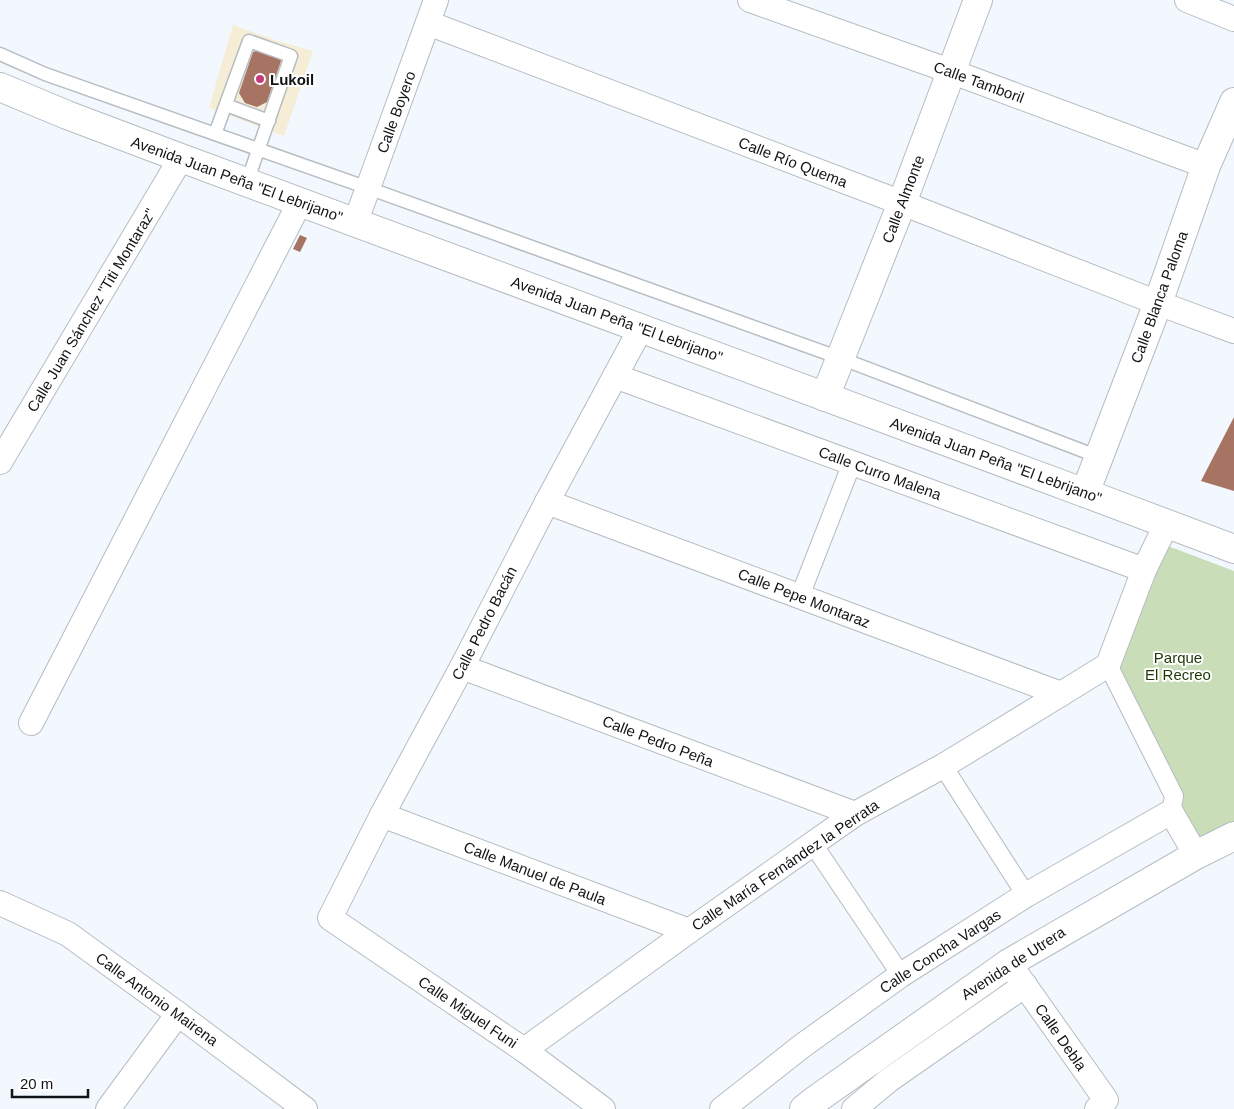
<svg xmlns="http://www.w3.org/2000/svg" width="1234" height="1109" viewBox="0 0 1234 1109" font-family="Helvetica,sans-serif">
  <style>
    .commercial { fill: #f6edd7 }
    .green { fill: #c8ddb8 }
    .building { fill: #a77363 }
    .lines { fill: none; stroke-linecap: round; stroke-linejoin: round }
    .service-casing { stroke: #b5bcc2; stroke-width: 15 }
    .pedestrian-casing { stroke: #b5bcc2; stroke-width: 20 }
    .minor-casing { stroke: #b5bcc2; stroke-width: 26 }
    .tertiary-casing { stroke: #b5bcc2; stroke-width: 30 }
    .service { stroke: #fff; stroke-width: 12 }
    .pedestrian { stroke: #fff; stroke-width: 18 }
    .minor { stroke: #fff; stroke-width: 24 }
    .tertiary { stroke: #fff; stroke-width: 28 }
    .poi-dot { fill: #c43c79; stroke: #fff; stroke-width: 2 }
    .labels { text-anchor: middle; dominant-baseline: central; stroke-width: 4; stroke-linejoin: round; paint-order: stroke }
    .poi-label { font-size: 15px; font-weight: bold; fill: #111416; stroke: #fff; text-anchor: start }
    .street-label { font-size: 15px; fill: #111416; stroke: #fff }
    .park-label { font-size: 15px; fill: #1f3704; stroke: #fff }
  </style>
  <rect width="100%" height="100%" fill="#f2f8fe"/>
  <polygon class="commercial" points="233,25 278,41 313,51 284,136 209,108"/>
  <polygon class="green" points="1168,546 1234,571 1234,822 1199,841 1117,667"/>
  <g class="building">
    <polygon points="263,49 275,52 281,61 267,102 257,107 245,103 239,93 253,52"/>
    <polygon points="300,235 307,238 300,252 293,249"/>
    <polygon points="1234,417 1234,491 1201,481"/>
  </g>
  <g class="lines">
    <g class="service-casing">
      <g id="service">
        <polyline points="0,54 45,74 368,188 840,358 1099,457"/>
        <polyline points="226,105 269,121"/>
        <polyline points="215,134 249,41 291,56 247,182"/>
      </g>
    </g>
    <g class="pedestrian-casing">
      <g id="pedestrian">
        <polyline points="800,596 852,463"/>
        <polyline points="1108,665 1174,796 1171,812"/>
        <polyline points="943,766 1026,895"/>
        <polyline points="813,844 901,975"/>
      </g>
    </g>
    <g class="minor-casing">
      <g id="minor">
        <polyline points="750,0 950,71 1206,166"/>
        <polyline points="1187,0 1234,19"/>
        <polyline points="428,23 902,203 1158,303 1234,331"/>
        <polyline points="355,223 368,188 436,0"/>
        <polyline points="615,376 1144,570"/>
        <polyline points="0,462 181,158"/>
        <polyline points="547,502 1061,694"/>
        <polyline points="462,667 855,814"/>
        <polyline points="31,723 300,202"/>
        <polyline points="382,815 689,931"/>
        <polyline points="0,903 68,934 178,1014 305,1109"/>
        <polyline points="1016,973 1106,1100 1097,1109"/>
        <polyline points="524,1050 689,931 855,814 943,766 1061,694 1108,665 1144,570 1167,523"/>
        <polyline points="108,1109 178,1014"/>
        <polyline points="603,1109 524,1050 330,918 382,815 462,667 547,502 641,328"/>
        <polyline points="722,1109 802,1046 901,975 1026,895 1171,812 1196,855"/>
        <polyline points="854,1109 889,1080 1025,985"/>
      </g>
    </g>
    <g class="tertiary-casing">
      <g id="tertiary">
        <polyline points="0,87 67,115 181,158 1085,493 1234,549"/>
        <polyline points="825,397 902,203 978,0"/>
        <polyline points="1085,493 1158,303 1206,166 1234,102"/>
        <polyline points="804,1109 814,1101 1009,963 1196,855 1234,836"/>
      </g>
    </g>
    <use href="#service" class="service"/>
    <use href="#pedestrian" class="pedestrian"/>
    <use href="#minor" class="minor"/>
    <use href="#tertiary" class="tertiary"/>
  </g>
  <circle class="poi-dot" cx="260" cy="79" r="5"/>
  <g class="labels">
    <g class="poi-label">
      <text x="270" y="79">Lukoil</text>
    </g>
    <g class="street-label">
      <text transform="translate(979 82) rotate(20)">Calle Tamboril</text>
      <text transform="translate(396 112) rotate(-70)">Calle Boyero</text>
      <text transform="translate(793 162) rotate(21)">Calle Río Quema</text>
      <text transform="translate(237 179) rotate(20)">Avenida Juan Peña "El Lebrijano"</text>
      <text transform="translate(903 199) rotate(-69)">Calle Almonte</text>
      <text transform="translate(1159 297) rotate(-70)">Calle Blanca Paloma</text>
      <text transform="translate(91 310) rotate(-59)">Calle Juan Sánchez "Titi Montaraz"</text>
      <text transform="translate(617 319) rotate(20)">Avenida Juan Peña "El Lebrijano"</text>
      <text transform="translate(996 460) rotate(20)">Avenida Juan Peña "El Lebrijano"</text>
      <text transform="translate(880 473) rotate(20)">Calle Curro Malena</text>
      <text transform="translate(804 598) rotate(21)">Calle Pepe Montaraz</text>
      <text transform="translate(484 623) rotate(-63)">Calle Pedro Bacán</text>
      <text transform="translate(658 741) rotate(21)">Calle Pedro Peña</text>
      <text transform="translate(785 865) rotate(-34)">Calle María Fernández la Perrata</text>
      <text transform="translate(535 873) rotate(21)">Calle Manuel de Paula</text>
      <text transform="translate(940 951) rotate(-33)">Calle Concha Vargas</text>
      <text transform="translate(1013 963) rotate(-33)">Avenida de Utrera</text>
      <text transform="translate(157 999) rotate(36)">Calle Antonio Mairena</text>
      <text transform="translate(468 1012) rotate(34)">Calle Miguel Funi</text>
      <text transform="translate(1061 1037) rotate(55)">Calle Debla</text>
    </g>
    <g class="park-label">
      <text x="1178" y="657">Parque<tspan x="1178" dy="17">El Recreo</tspan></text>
    </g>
  </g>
  <path d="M12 1089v8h76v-8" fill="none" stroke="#111416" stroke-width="2.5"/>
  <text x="20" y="1089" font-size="15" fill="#111416" stroke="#ffffff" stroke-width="4" paint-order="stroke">20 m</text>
</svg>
